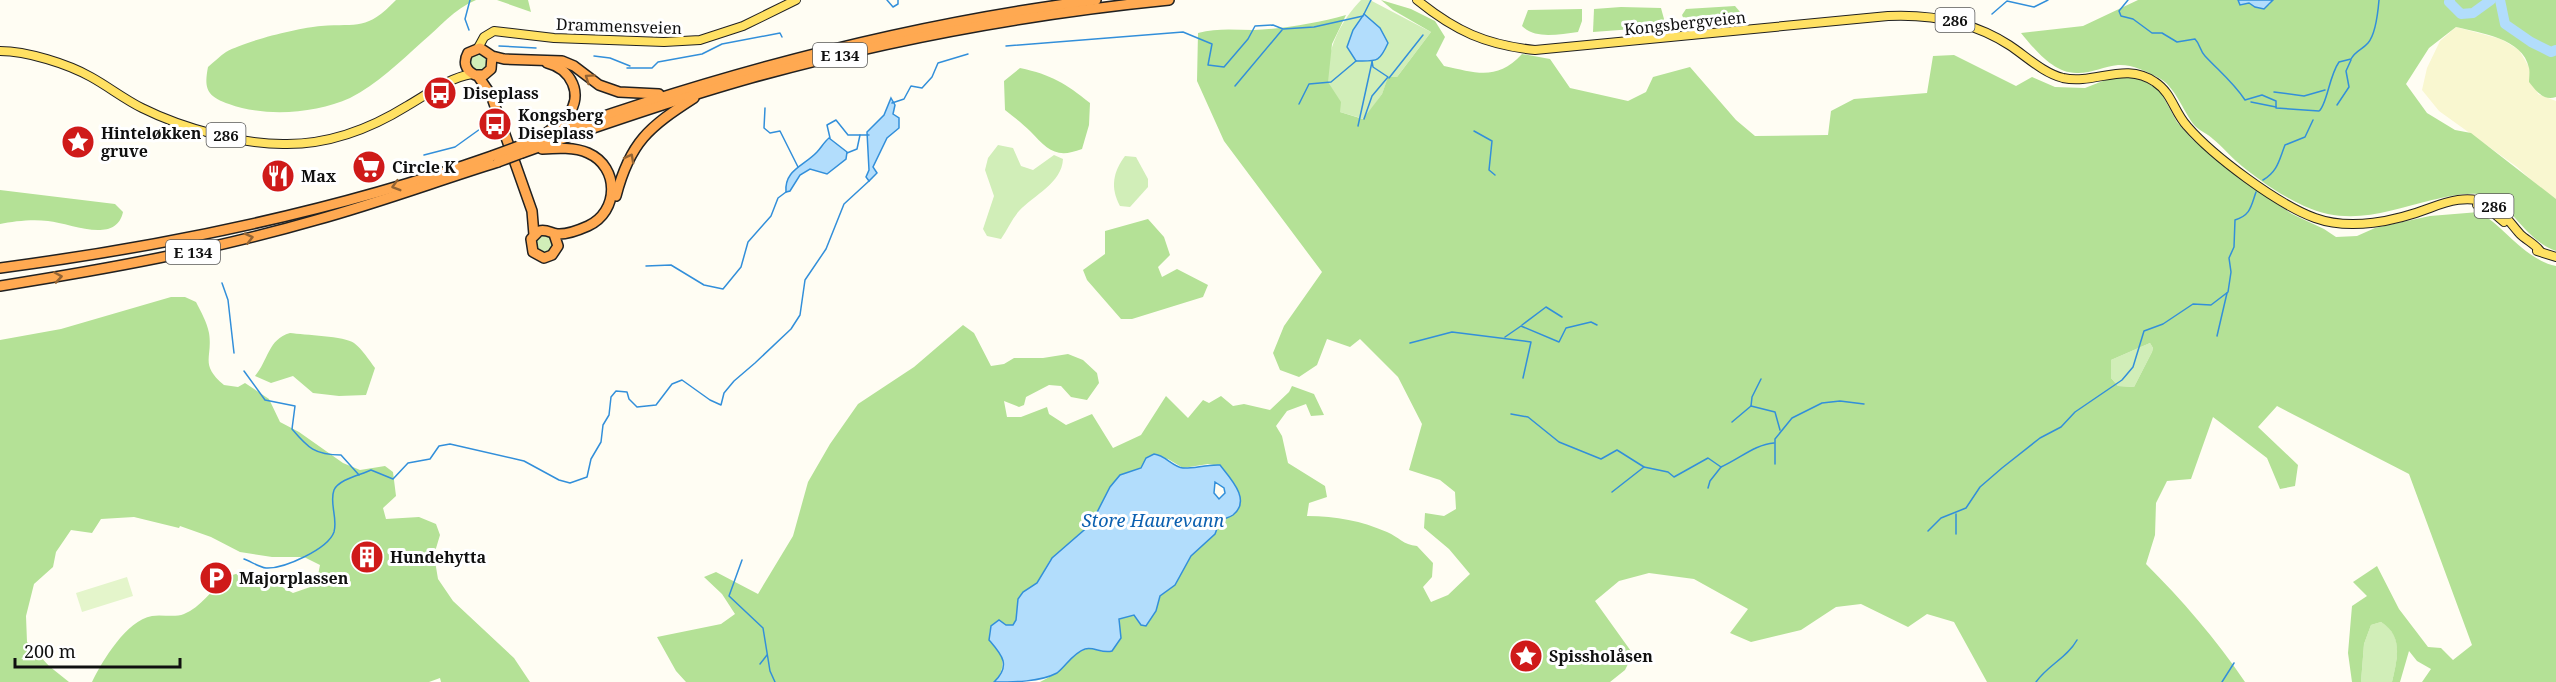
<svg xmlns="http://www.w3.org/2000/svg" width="2556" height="682" viewBox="0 0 2556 682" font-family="'Noto Serif',serif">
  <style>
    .farmland { fill: #f9f7d0 }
    .green { fill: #d1eeb8 }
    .forest { fill: #b4e196; fill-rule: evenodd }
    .pitch { fill: #e4f5cb }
    .water { fill: #b2ddfc; stroke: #328fda; stroke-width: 1.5; fill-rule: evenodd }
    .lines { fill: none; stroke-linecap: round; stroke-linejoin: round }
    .stream { stroke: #328fda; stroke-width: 1.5 }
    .river { stroke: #b2ddfc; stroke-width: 10 }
    .primary-casing { stroke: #212121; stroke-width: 10 }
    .highway-casing { stroke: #212121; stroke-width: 12 }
    .primary { stroke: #ffe163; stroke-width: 8 }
    .highway { stroke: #ffa951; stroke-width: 9 }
    .highway-bridge-casing { stroke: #212121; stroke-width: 12; stroke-linecap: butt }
    .highway-bridge { stroke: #ffa951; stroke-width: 9 }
    .oneway { stroke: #936434 }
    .labels { text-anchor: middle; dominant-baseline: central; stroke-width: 6; stroke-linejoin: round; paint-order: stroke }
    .shield { fill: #fff; stroke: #585858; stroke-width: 1.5 }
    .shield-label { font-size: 15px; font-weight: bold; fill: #101010 }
    .street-label { font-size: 16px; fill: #101010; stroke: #fff }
    .poi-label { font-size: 16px; font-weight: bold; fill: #101010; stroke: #fff; text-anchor: start }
    .water-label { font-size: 18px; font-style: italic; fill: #0b60b0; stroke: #fff }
  </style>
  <rect width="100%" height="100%" fill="#fffdf3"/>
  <polygon class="farmland" points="2456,27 2501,39 2519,50 2529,67 2538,94 2556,101 2556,199 2541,189 2517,167 2439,111 2422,90 2427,68 2440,41"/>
  <g class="green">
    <path d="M1361,0H1370L1431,32L1397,77L1388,78L1382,94L1364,119L1340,112C1336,103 1328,91 1328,81C1326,50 1340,22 1361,0Z"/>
    <circle cx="479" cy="62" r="9"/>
    <path d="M998,145L1013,148L1021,166L1033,170L1054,155L1063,159C1062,183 1034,195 1019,211C1012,219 1007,230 1001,239L987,236L983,229L994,196L985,170L988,158Z"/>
    <path d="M1125,156L1136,157L1148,179V187L1130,207L1120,206C1110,188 1113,172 1125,156Z"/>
    <circle cx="544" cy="244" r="9"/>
    <polygon points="2150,343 2153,348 2152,352 2134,387 2118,386 2111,378 2111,360"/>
    <path d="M2381,622C2404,635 2397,660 2392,682H2361L2364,644L2371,625Z"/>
  </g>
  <g class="forest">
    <path d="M396,0H476C454,9 440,27 422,42C400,62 377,84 350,98C315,114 264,117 229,104C206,96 204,88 208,67C214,62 220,56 226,52C245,41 298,28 321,26C359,23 366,31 396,0Z"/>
    <polygon points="497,0 528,0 531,12"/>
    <path d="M1381,0L1411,9L1435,21L1445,37L1436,55L1444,66C1477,73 1497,81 1522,54L1550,59L1570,88L1628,101L1646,92L1653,77L1690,67L1736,120L1755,136L1828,135L1831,111L1854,99L1927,93L1933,56L1954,55L2016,86L2032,77L2055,87L2085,88L2113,77H2131L2146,82L2160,91L2177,122L2192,139L2243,181L2292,214L2324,229L2336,237L2357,236L2375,228L2430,216L2479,212C2506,228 2524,259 2556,266V682H2422L2431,669L2417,661L2409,651L2400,682H2392C2397,660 2404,636 2381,622L2371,625L2364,644L2361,682H2352L2348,653L2352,606L2367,596L2353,582L2377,566L2399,609L2428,647L2441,648L2453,660L2472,645L2409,474L2277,406L2258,427L2298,465L2295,486L2280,489L2267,458L2213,417L2191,479L2167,481L2156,503L2155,535L2146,564C2182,600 2216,639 2245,682H1987L1954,622L1927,614L1908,627L1861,604L1836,607L1801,630L1751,642L1730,633L1748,609L1694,579L1649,573L1619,581L1595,601L1633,654L1625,670L1610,682H1040L1055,674L1079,652L1089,648L1104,652L1112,651L1121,638L1118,628L1120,618L1134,615L1146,626L1156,611L1160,596L1175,585L1191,556L1215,534L1220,521C1224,518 1229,518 1233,515C1252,500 1230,478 1220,466L1208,464L1183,468L1168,459L1151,456L1141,468L1120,475L1108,492L1091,524L1050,560L1037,583L1023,592L1018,599L1016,620L1013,625H1006L999,620L991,626C987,638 992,645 1001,652C1004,664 1003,673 994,682H686L676,671L657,637L721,624L735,614L722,594L704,577L716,572L758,594L793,536L808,482L830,444L858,404L914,367L963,325L974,333L991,366L1004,364L1014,358H1043L1068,354L1083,360L1097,373L1099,383L1087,400L1071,397L1061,386L1049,385L1026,397L1024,405L1019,407L1004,401L1007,417H1021L1047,407L1049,414L1066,425L1092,414L1113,448L1141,435L1166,396L1188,418L1203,400L1209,403L1221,396L1233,406L1244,404L1270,410L1289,392L1292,386L1314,394L1324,415L1311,416L1306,404L1287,411L1276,426L1282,436L1288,463L1325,486L1327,497L1309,503L1307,516C1337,516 1361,521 1387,532C1399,537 1403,545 1417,546L1433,563L1432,577L1423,587L1431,602L1448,595L1470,574L1449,549L1424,528L1425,513L1444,516L1456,509L1455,492L1440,480L1409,470L1422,424L1398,377L1360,339L1350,347L1327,339L1317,365L1299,377L1280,370L1273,353L1284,326L1322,272L1224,141L1197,81L1198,33C1217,28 1234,30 1253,30C1284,29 1317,23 1346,15L1332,44L1328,82L1341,102L1340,112L1363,119L1382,94L1388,77H1397L1431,32L1393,10ZM2150,343L2153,348L2152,352L2134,387L2118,386L2111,378V360Z"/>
    <path d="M2138,0H2238L2240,5L2249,3L2255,7L2269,5L2273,0H2556V97C2543,101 2536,91 2529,82C2529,78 2530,72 2529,68C2523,38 2480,33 2456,27L2429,48L2406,84L2427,113L2455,130L2471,133L2556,199V251C2520,238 2512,198 2477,194C2462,193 2447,197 2432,200C2387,211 2350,227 2304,206C2280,195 2257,179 2236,161C2228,154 2222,146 2213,139C2208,134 2200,131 2195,126C2182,110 2175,85 2157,77C2146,71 2131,64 2118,65C2105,66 2092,73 2078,73C2054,74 2035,50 2021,33L2083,26Z"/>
    <polygon points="1735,6 1741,13 1737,18 1698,25 1686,24 1682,15 1686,9"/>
    <polygon points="1621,7 1661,8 1664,19 1660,27 1593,32 1594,9"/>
    <path d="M1582,9V21L1578,32C1559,34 1536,40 1522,26L1528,10Z"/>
    <path d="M1020,68C1052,75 1065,83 1090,103L1089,125L1082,149C1056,159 1048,150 1030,131C1023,124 1014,117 1005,110L1004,81Z"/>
    <path d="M0,190L115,204L123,212C116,245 70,223 48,221C33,219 14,221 0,224Z"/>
    <polygon points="1148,219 1164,237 1170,255 1158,267 1162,277 1177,269 1208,285 1203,297 1132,319 1121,319 1087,280 1083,270 1105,254 1105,231"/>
    <path d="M171,297H185L196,302C201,312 207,322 209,333C213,358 199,364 224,385L238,387L245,383L269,399L280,422L299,432L343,463L360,470L385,466L393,472L396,496L383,508L386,519L419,517L436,524L440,535L434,555L438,579L453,601L514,658L530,682H441L440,678L429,682H92C103,660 126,621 152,616C162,614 174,618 184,614C201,607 211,590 226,579C245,563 275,583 293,593L316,585L320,565L304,557H272L240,552L211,537L180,526L179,528L134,517L101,519L92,533L71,530L56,552L53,567L34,584L26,616L27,642L49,666L69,682H0V340L61,329Z"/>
    <path d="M290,333C304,335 345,336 354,343C362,349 369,360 375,368L366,395L339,396L313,393L293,376L271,383L255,376C268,361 268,339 290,333Z"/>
  </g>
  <polygon class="pitch" points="127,577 133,596 82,612 76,593"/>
  <g class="water">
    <polygon points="2238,0 2273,0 2264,9 2255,7 2249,3 2240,5"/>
    <path d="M1364,14L1380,28L1388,43C1379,63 1377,61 1356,61L1347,47L1353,30Z"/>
    <polygon points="891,98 895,105 893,114 899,118 899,128 887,138 873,167 877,173 869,181 866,177 869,170 867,132 884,115"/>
    <path d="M829,138L847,152L846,159L827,174L810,169L800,175L790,191L786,192C784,170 804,166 817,152C821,148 824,142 829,138Z"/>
    <path d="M1154,454C1165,455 1173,467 1183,468C1191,469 1209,464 1220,465C1230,478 1252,500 1233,515C1229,518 1224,518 1220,521L1215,534L1191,556L1175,585L1160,596L1156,611L1146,626L1141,625L1134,615L1119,619L1121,638L1112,651C1102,654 1093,646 1085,649C1073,653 1066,666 1057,673C1040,682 1014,682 994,682C1012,665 1001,654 989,640L991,626L999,620L1006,625H1013L1016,620L1018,599L1023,592L1037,583L1052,558L1091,524L1110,487L1120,475L1141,468L1146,458ZM1215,482L1224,488L1225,493L1219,499L1214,493Z"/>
  </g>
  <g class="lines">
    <g class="stream">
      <polyline points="887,0 893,7 898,4 898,0"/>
      <path d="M2128,0L2119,11L2121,16L2133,19L2152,33H2162L2177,42L2195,39C2200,44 2200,51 2205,56C2219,71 2233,82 2245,100L2262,95L2276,101V108L2319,111C2327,105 2329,76 2339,62L2351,59C2356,50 2362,50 2368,43C2376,34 2378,12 2379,0"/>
      <polyline points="1364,14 1371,0"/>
      <polyline points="1992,14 2007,1 2034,7 2048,0"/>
      <polyline points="469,30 465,19 470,0"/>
      <polyline points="499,46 536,48"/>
      <polyline points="1006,46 1183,32 1212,44 1208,65 1224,67 1248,39 1255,26 1273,25 1283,29 1314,27 1363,16"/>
      <polyline points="594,56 610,58 630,66"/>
      <polyline points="627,68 652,68 658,62 702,54 722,44 780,33 782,37"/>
      <polyline points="1389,78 1423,35"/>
      <polyline points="1235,86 1282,30"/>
      <polyline points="2274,92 2304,96 2325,90"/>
      <polyline points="2251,102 2276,107"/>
      <polyline points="892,103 904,99 911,86 922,88 932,77 938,63 968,54"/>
      <polyline points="1299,104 1309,84 1331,82 1356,61"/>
      <polyline points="2337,105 2349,87 2346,71 2351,60"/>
      <polyline points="765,108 764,128 770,133 780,131 798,167"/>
      <polyline points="1364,119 1372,96 1388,77 1373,67 1372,61"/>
      <polyline points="1358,126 1372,62"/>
      <polyline points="1474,131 1492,141 1489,170 1495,175"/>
      <polyline points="830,138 827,125 836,120 848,135 869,135"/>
      <polyline points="847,153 857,149 860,135"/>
      <polyline points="424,155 455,147 487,124"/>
      <path d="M2263,180C2278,171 2279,160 2285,145L2305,137L2313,120"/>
      <polyline points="646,266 671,265 704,285 723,289 741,267 748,242 771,216 778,198 786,192"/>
      <polyline points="222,283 228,300 234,353"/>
      <polyline points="1522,325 1546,307 1562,317"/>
      <polyline points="2217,336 2227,293"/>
      <polyline points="1505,337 1521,326 1559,342 1566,328 1591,322 1597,325"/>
      <polyline points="1410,343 1452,332 1531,342 1523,378"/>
      <path d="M244,371L265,400L295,406L292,429C308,448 315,455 341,455L359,475"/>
      <polyline points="1751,406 1752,397 1761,379"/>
      <path d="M1511,414L1528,417L1559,442L1601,459L1617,450L1644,467L1668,472L1674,477L1708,458L1721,467C1739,459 1756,444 1774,443"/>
      <polyline points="1732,422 1751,406 1775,412 1780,430"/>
      <polyline points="1775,464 1775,439 1792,418 1822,403 1840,401 1864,404"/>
      <polyline points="1708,488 1710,481 1721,467"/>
      <polyline points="1612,492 1644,467"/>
      <path d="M1928,531L1941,518L1966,508L1980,487L2002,468L2040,438L2061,427L2075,412L2122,380L2133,367L2144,331L2163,324L2193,304L2211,305L2228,292L2231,272L2229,258L2234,247L2235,220C2251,215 2251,206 2256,192"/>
      <polyline points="1956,534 1956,514"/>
      <path d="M244,559C250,561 259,567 266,568C284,569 328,549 334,532C338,518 329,503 334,490C339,479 361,475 371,470L393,479L408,463L430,459L439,446L450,444L524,461L559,480L570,483L587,477L591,459L601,442L603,425L609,415L611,397L616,391L627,392L629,399L637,407L656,405L672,384L682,380L710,400L721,405L724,393L734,381L755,363L791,329L800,315L805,280L826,249L844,204L869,181"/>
      <polyline points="742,560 729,596 763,628 770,671 775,682"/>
      <polyline points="760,664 767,655"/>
      <path d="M2036,682C2048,665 2067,658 2077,640"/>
      <polyline points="2222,682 2234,663"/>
    </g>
    <g class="river">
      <polyline points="2450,0 2449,2 2461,14 2473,13 2491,0"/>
      <polyline points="2500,0 2505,24 2531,42 2551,52 2556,50"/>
    </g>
    <g class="primary-casing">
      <g id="primary">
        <path d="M1417,0C1455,31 1486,45 1535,50L1888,16C1932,14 1972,21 2009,45C2026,56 2043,73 2063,78C2095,85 2125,61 2155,82C2172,93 2174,112 2187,126C2213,156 2277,204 2315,218C2351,231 2396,221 2430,208C2448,201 2468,195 2487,203C2502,209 2510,223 2520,234C2526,240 2535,244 2540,251"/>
        <polyline points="478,48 484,37 494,31 554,38 664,42 700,40 743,26 796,0"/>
        <path d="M0,51C27,51 68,64 91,77C109,87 124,99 142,108C182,128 243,145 287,144C331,144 370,129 407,106C428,94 448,78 472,74"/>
        <polyline points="2477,205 2490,210 2504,222"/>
        <polyline points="2537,251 2556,257"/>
      </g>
    </g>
    <g class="highway-casing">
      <g id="highway">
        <path d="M492,56L491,69L484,75H475C465,70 463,62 468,53L480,48L492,56L504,59L562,61L574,66L599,85L619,92L659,94"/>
        <polyline points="478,76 491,95 532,211 534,235"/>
        <path d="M545,134C553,128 562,122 568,115C584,94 571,69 547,63"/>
        <path d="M519,146C707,77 898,25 1096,0"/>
        <path d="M542,149C557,148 575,147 588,153C620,167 619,212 588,226C579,230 567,235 557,234C550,233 547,229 539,231L531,239L533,252L544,258L552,255L558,246L554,234"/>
        <path d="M522,153C598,126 673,100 751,78C887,40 1028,14 1169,0"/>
        <path d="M616,196C630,142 649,127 694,98"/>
        <path d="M0,268C167,246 333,212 492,156"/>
        <path d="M0,286C107,269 212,250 316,220C378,203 437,181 498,162"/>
      </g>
    </g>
    <use href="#primary" class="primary"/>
    <use href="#highway" class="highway"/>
    <g class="highway-bridge-casing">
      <g id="highway-bridge">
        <polyline points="492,156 519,146"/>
        <polyline points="498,162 522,153"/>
      </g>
    </g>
    <use href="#highway-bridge" class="highway-bridge"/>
  </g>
  <defs><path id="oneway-chevron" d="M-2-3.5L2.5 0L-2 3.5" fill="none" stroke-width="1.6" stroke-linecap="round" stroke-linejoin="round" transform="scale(1.5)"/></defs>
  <g class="oneway">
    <use href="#oneway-chevron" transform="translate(589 78) rotate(-145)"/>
    <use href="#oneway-chevron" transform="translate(630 158) rotate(-62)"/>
    <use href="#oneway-chevron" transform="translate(396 186) rotate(164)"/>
    <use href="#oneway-chevron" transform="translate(249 238) rotate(-14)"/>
    <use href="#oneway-chevron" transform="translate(58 277) rotate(-9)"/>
  </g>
  <defs>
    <g id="bus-disc" transform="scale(1.725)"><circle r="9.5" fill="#cf1a19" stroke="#fff"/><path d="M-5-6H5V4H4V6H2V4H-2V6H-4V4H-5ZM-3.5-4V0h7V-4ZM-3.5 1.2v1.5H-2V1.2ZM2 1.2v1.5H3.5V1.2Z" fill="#fff"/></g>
    <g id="sight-disc" transform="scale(1.725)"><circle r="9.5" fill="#cf1a19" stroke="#fff"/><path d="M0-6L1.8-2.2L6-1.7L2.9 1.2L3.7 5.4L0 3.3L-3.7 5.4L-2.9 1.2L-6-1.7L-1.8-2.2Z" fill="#fff"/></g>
    <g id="supermarket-disc" transform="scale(1.725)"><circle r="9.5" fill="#cf1a19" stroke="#fff"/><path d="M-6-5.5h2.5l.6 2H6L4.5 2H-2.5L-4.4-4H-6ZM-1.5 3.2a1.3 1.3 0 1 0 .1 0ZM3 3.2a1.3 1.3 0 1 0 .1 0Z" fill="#fff"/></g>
    <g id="restaurant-disc" transform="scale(1.725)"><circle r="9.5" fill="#cf1a19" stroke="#fff"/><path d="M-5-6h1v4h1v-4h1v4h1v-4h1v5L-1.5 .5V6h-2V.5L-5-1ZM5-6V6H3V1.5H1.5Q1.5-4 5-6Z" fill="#fff"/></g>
    <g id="building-disc" transform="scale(1.725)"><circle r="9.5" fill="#cf1a19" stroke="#fff"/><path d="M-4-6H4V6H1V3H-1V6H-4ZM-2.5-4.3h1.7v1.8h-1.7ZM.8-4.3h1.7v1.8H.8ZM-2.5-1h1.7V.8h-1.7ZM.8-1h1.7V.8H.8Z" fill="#fff"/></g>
    <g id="parking-disc" transform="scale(1.725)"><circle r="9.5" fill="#cf1a19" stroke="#fff"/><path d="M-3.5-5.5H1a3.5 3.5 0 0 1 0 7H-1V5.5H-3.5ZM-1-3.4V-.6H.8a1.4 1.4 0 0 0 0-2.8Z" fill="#fff"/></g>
  </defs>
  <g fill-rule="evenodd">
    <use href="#bus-disc" x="440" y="93"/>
    <use href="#bus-disc" x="495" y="124"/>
    <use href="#sight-disc" x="78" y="142"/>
    <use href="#supermarket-disc" x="369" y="167"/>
    <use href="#restaurant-disc" x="278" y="176"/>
    <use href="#building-disc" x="367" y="557"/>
    <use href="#parking-disc" x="216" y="578"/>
    <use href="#sight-disc" x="1526" y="656"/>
  </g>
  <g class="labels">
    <g class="shield">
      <rect x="1935.5" y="8" width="39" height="24" rx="4.5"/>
      <rect x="813" y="43" width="54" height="24" rx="4.5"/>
      <rect x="206.5" y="123" width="39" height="24" rx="4.5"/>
      <rect x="2474.5" y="194" width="39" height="24" rx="4.5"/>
      <rect x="166" y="240" width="54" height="24" rx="4.5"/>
    </g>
    <g class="shield-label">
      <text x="1955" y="20">286</text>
      <text x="840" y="55">E 134</text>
      <text x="226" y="135">286</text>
      <text x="2494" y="206">286</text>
      <text x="193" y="252">E 134</text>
    </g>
    <g class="street-label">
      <text transform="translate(1685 23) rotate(-6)">Kongsbergveien</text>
      <text transform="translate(619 26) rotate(2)">Drammensveien</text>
    </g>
    <g class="poi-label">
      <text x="463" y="93">Diseplass</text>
      <text x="518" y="115">Kongsberg<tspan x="518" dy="18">Diseplass</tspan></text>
      <text x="101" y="133">Hinteløkken<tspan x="101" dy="18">gruve</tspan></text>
      <text x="392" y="167">Circle K</text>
      <text x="301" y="176">Max</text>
      <text x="390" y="557">Hundehytta</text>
      <text x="239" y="578">Majorplassen</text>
      <text x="1549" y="656">Spissholåsen</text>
    </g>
    <g class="water-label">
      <text x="1153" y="520">Store Haurevann</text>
    </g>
  </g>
  <path d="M15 658v9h165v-9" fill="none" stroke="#101010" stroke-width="3"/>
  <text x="24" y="658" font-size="18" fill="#101010" stroke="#ffffff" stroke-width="4.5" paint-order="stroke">200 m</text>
</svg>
